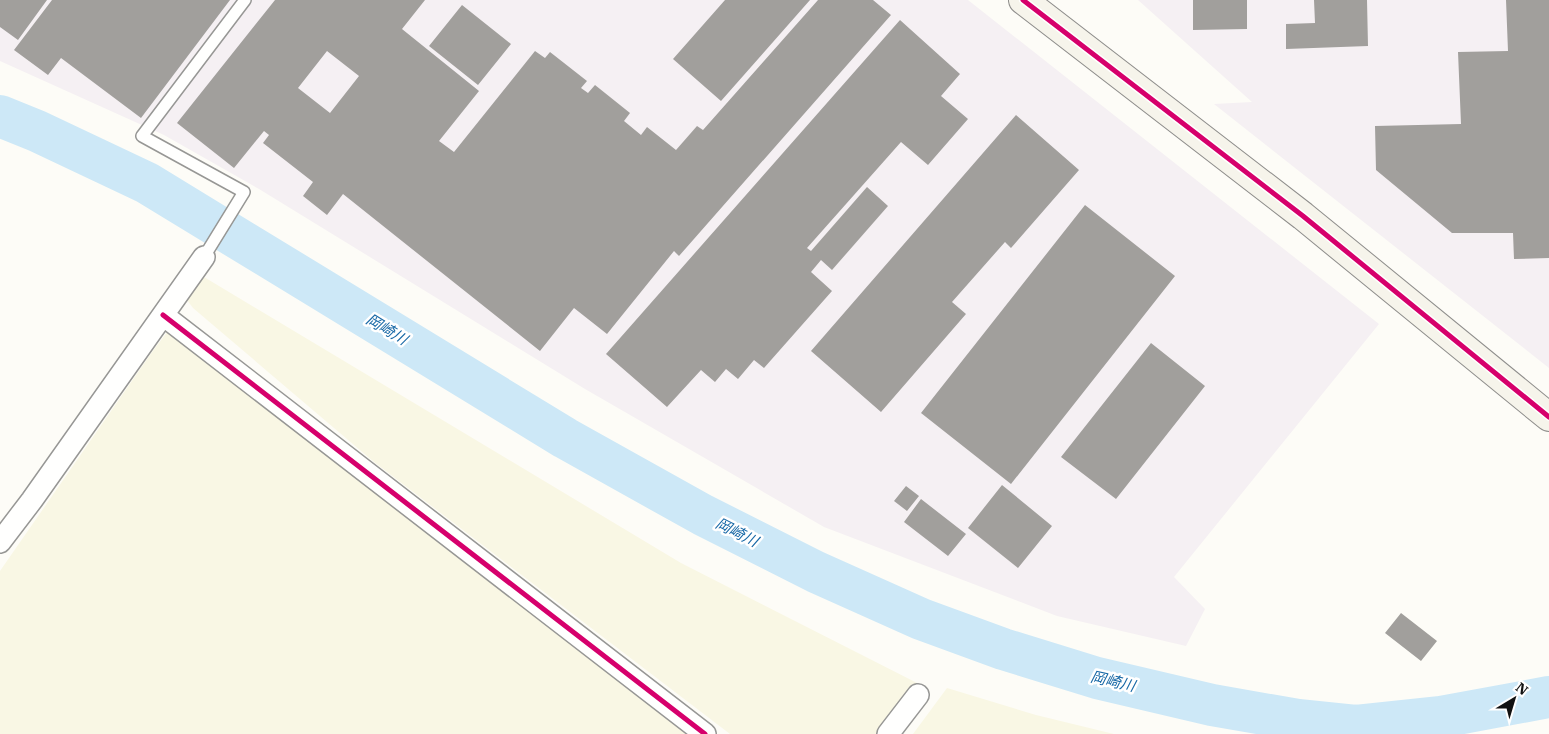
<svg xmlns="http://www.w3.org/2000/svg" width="1549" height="734" font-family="'IBM Plex Serif','Noto Sans JP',serif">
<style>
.industrial{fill:#f5f0f3}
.farmland{fill:#f9f7e4}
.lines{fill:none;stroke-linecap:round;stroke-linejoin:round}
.river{stroke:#cde8f7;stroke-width:42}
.building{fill:#a19f9c;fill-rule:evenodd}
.lane-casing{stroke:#979795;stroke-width:14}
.street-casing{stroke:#979795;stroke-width:24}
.secondary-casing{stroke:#8e8d8b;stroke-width:30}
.lane{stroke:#fffffe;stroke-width:11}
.street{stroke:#fffffe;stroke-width:21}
.secondary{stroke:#f6f4eb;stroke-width:28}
.cycleway-casing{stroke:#fff;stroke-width:8}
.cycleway{stroke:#d6006c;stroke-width:5}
.labels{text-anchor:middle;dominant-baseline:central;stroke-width:5;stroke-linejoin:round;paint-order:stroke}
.water-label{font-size:15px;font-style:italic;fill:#1768a6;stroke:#fff}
</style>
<rect width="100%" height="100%" fill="#fdfcf7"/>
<!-- industrial -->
<path class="industrial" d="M0,0h968l411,324 -205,253 31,32 -19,37 -129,-30 -233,-89 -239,-138 -326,-200 -95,-54 -164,-74z
M1138,0h411v368l-335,-264 38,-2z"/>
<!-- farmland -->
<path class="farmland" d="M204,277l477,286 242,123 -36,48h-157l-356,-272 -181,-154 -6,-8z
M168,331l530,403h-698v-163l152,-219z
M947,688l89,27 78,19h-201z"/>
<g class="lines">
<!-- river -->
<path class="river" d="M0,116l37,15 110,52 418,255 138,77 113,57 105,47 82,30 94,29 115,27 86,15 58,6 85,-9 108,-20"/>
</g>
<!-- building -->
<path class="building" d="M0,0h47l-29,40 -18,-13z
M52,0h178l-89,118 -80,-60 -13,17 -34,-25z
M275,0h150l-23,29 77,62 -40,50 15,11 81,-101 10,7 5,-6 37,29 -6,7 7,5 7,-8 35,28 -6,8 17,14 6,-8 29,23 21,-24 6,4 115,-130h55l18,15 -212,241 -5,-5 -67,83 -33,-26 -34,43 -197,-157 -16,21 -24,-19 10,-14 -50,-39 6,-8 -5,-4 -30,37 -57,-45zM327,51l32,25 -29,37 -32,-25z
M725,0h85l-89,101 -48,-42z
M1193,0h54v29l-54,1z
M1314,0h53l1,46 -82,3v-25l29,-1z
M1506,0h43v258l-35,1 -1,-26h-61l-76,-63 -1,-44 86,-2 -3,-72 50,-1z
M462,5l49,39 -33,41 -49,-39z
M900,20l60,54 -19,22 27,23 -40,46 -27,-23 -94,106 4,3 56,-64 21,19 -56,64 -11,-10 -10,12 21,19 -68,77 -10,-8 -16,19 -12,-10 -11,13 -14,-12 -34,37 -61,-53z
M1016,115l63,55 -68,78 -6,-6 -53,60 14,12 -85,98 -70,-61z
M1085,205l90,71 -164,208 -90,-71z
M1151,343l54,43 -89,113 -55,-42z
M1002,485l50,41 -34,42 -50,-40z
M906,486l13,10 -12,15 -13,-10z
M921,499l45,35 -18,22 -44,-34z
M1401,613l36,28 -16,20 -36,-28z"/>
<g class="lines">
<!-- lane casing -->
<g class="lane-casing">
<path id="lane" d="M204,257l40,-65 -102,-56 103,-136"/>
</g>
<!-- street casing -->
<g class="street-casing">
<path id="street" d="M163,315l542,419
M0,542l32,-42 172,-243
M888,734l30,-39"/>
</g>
<!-- secondary casing -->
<g class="secondary-casing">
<path id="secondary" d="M1023,0l280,216 246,201"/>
</g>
<!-- lane -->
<use href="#lane" class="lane"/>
<!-- street -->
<use href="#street" class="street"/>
<!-- secondary -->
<use href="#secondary" class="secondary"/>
<!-- cycleway casing -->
<g class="cycleway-casing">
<path id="cycleway" d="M1023,0l280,216 246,201
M163,315l542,419"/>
</g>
<!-- cycleway -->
<use href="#cycleway" class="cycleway"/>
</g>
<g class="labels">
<!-- water labels -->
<g class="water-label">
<text transform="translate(387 329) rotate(31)">岡崎川</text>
<text transform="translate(737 532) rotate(27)">岡崎川</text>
<text transform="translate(1113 681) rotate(13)">岡崎川</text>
</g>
</g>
<!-- north arrow -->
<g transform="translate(1514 699) rotate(38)" stroke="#ffffff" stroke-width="4" paint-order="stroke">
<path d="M0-4L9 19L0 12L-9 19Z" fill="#111111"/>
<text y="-8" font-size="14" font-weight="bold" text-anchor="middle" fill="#111111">N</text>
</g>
</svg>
